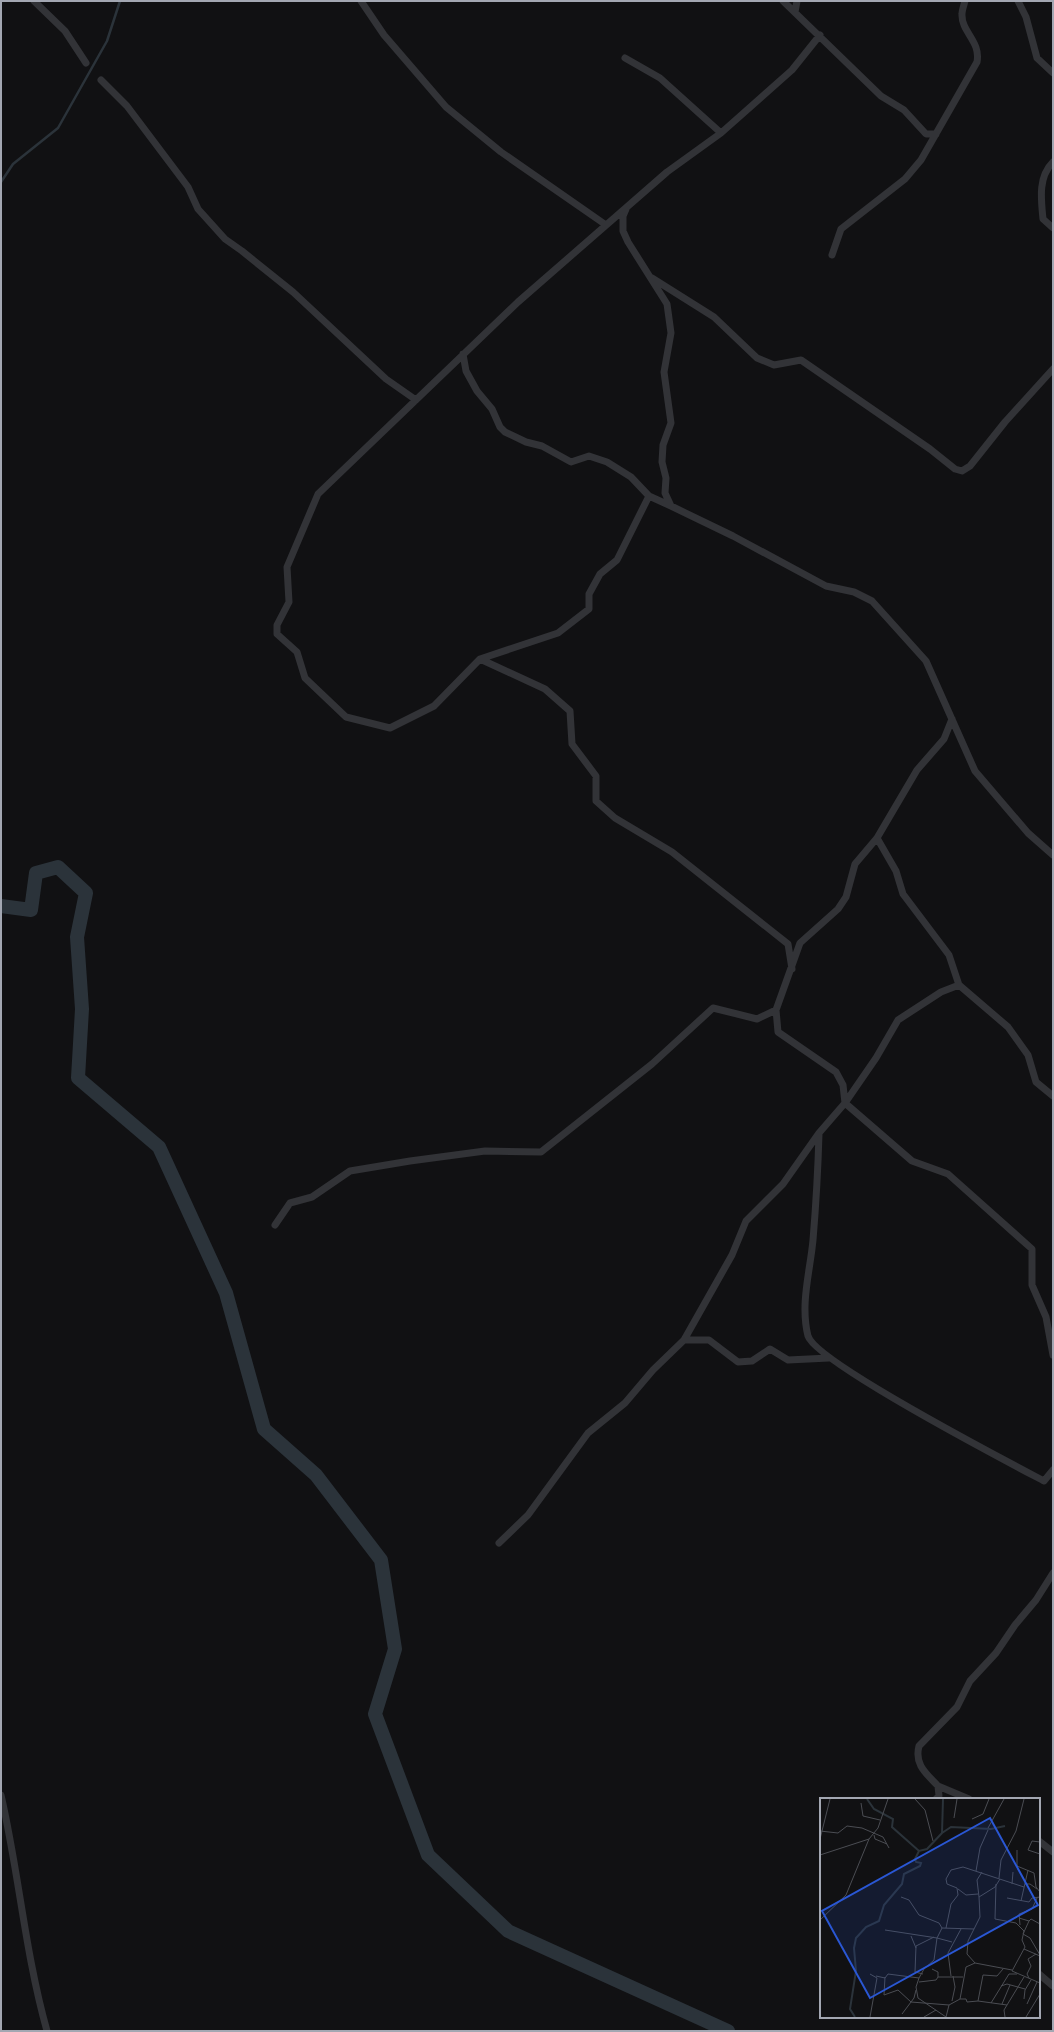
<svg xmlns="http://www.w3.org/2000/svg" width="1054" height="2032" font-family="Lato,sans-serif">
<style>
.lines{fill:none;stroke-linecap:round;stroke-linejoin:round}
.stream{stroke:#2b333a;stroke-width:2.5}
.river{stroke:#2b333a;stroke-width:14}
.street{stroke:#323337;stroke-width:7}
.inset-river{fill:none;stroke:#2b333a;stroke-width:2}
.inset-road{fill:none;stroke:#4b4d53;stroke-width:1}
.view{fill:#2a57d4;fill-opacity:0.15;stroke:#2a57d4;stroke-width:2}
.inset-edge{fill:none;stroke:#a3a7b2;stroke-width:2}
</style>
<rect width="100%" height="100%" fill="#111113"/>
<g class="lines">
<!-- stream -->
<path class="stream" d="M1,182l12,-18 45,-36 49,-87 13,-40"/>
<!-- river -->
<path class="river" d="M1,906l30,4 5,-37 22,-6 28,26 -9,44 5,72 -4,69 81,69 67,146 38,136 52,46 65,85 14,89 -20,65 53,141 80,76 220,100"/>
<!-- street -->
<path class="street" d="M34,1l31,30 21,32
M361,1l23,34 62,72 55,45 105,73
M783,1l98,95 23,14 22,24h10
M1018,1l8,16 11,41 16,15
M795,12l2,-11
M625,58l35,20 61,55
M101,80l26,26 61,81 10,22 27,30 17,12 51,41 93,87 30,21
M1053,162c-15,15 -12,37 -10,57l10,9
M626,209l-3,7v15l5,11 39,62 4,29 -7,39 7,51 -8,22 -1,17 4,16 -1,15 6,13 62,30 93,50 28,6 18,9 54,60 49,110 53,62 25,22
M832,255l9,-26 64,-50 16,-19 56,-98c4,-21 -16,-30 -15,-48 0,-4 2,-9 3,-13
M652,278l62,39 43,41 17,7 27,-5 129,89 25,20 7,2 8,-5 35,-44 48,-53
M463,354l3,17 11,20 15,18 8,18 5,5 21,10 16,4 29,16 18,-6 18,6 24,15 18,19 22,10
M480,659l78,-26 31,-24v-15l11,-20 17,-14 32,-64
M877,838l19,33 7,23 46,61 10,30 49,42 20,28 8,27 17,14
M792,969l-4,-25 -116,-92 -57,-34 -19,-17v-25l-24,-32 -2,-33 -25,-22 -65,-30 -46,47 -44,22 -44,-11 -41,-39 -8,-26 -20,-18v-9l12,-23 -2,-35 31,-73 200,-192 149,-130 54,-39 71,-63 28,-35
M959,985l-18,7 -43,28 -22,38 -31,45 67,58 36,13 84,75v36l14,32 7,38
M819,1134c-1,35 -3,70 -6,106 -3,32 -13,64 -5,96 8,26 202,127 236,145l9,-11
M275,1225l15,-22 22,-6 38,-26 60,-10 75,-10 56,1 111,-88 61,-56 44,11 19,-9
M684,1340h25l29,22 14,-1 18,-12 18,11 41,-2
M499,1543l29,-28 60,-82 37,-30 28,-33 31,-30 48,-85 14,-34 37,-37 36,-51 26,-30 -2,-18 -7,-13 -58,-40 -2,-22 24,-67 38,-34 8,-12 9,-33 22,-26 40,-68 27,-31 8,-20
M938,1786l31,13
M1,1795c18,78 24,158 46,236
M936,1799l3,-3 -1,-10c-11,-12 -24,-21 -19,-40l38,-39 13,-26 26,-28 19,-28 21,-25 17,-27
M1039,1841l14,11
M1039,1974l14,12"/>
</g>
<!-- overview -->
<g transform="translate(820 1798)">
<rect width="220" height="220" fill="#111113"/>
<path class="inset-river" d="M47,1l7,10 19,10 -1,8 27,24 8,-2 15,-16 1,-34M122,35l9,-6 40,2 14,-3M35,219l-5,-8 6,-38 -2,-23 2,-10 10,-11 13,-6 5,-16 18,-21 2,-10 16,-8 1,-3 -5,-1 -1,-3 4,-8"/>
<path class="inset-road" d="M95,1l10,11 8,31M41,5l2,13 17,4M134,20l3,-19M152,21l11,-5 6,-15M168,30l16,-29M0,33l18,2 9,-7 15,2 21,9 6,11M54,37l1,4 12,5M0,41l10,-40M220,44l-8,-1 -4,9 12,4M197,52v16l17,7 2,14 4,5M0,57l49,-16M156,73l4,-23 8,-18M179,80l2,-18 15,-29 8,-32M180,81l-5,8 -16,10 1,20 -12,24 -1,13 8,9 37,7M176,86l-1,35 21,4 8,8 -2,9 3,7 -13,24 28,12M192,86l1,-12M205,86h5l7,5M138,91l8,6 12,-1M81,99l8,3 10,15 20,8 3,5M159,99l-2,-17 5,-8M187,100l22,4 3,-4 8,-1M201,103l7,-31M199,120l10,3 2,-2 9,5M0,122l26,-25 23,-56 9,-11 10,-29M209,123l-6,13 7,4 10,17M200,127l-1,-11 13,-5 5,-11M126,130l5,-24 7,-9 -1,-7 -10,-4 -1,-5 5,-9 12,-3 61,20M65,132l52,8 5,-10 32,1M91,138l5,12M204,151l16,7M112,171l6,3v5h25M183,171l-6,7 -14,-1 -5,26 29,4M50,176l7,4 -7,39M103,176l-8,-2 1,-26 18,-9M56,178l9,2 3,-4 31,4 -3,9 2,11 28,19M131,178l-3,-23 13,-24M65,179l-1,18 14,-5 13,12 38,3M99,180l5,-9 10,-9 3,-22 15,4M209,180l-2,-4 4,-8 -3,-7 8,-5M99,184l17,-2 2,-3M181,188l6,-2 18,5M140,201h6l1,3 11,-1M204,201l1,-9 6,-10M132,203l3,-14 -2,-11M171,205l18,-29h8M182,206l8,-19M207,206l10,-22M82,216l12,-16 2,-8M104,219l12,-7M126,219l3,-12 11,-6 6,-32 9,-4M185,219l-1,-7 20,-33M206,219l14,-23"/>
<path class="view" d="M170,20l48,87 -168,93 -48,-87z"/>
<rect width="220" height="220" class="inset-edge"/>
</g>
<!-- border -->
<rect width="1054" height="2032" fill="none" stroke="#a3a7b2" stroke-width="4"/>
</svg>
